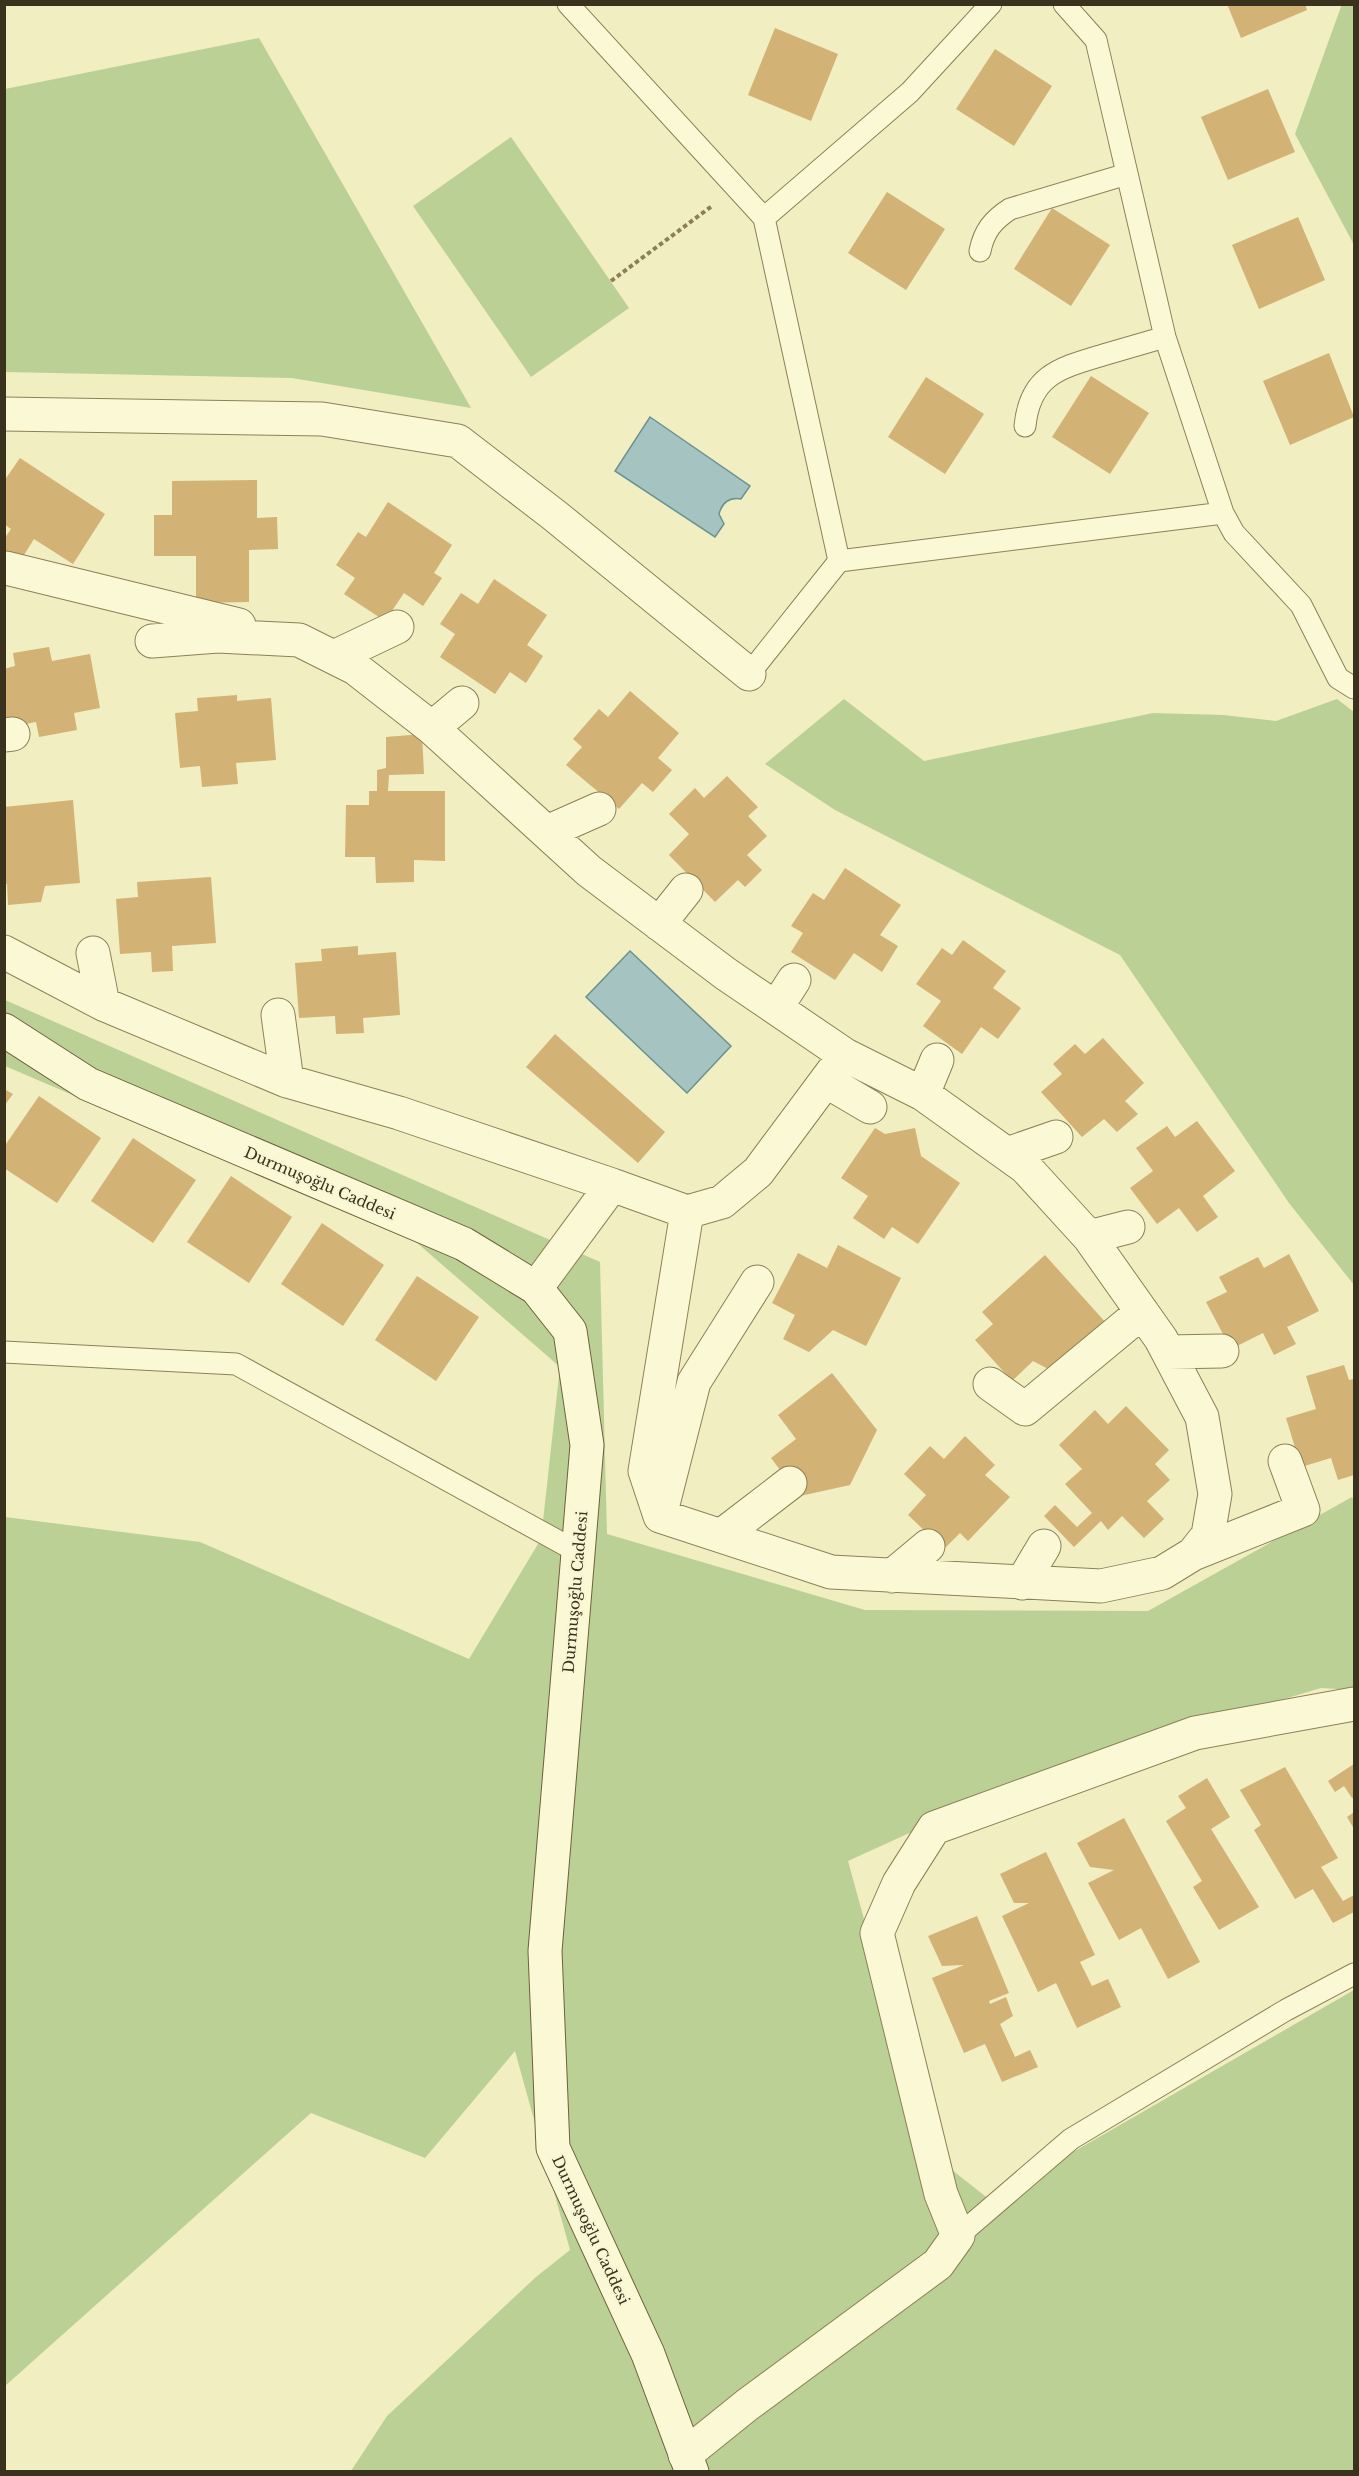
<svg xmlns="http://www.w3.org/2000/svg" width="1359" height="2476" font-family="'Libre Baskerville',serif">
<style>
.green{fill:#bad095}
.water{fill:#a4c3c1;stroke:#6a9292;stroke-width:1.5}
.building{fill:#d2b275}
.lines{fill:none;stroke-linecap:round;stroke-linejoin:round}
.lane-casing{stroke:#8c8057;stroke-width:23}
.street-casing{stroke:#8c8057;stroke-width:35}
.secondary-casing{stroke:#6e613b;stroke-width:35}
.path{stroke:#8c8057;stroke-width:4;stroke-dasharray:4.5 3;stroke-linecap:butt}
.lane{stroke:#fbf9d5;stroke-width:21}
.street{stroke:#fbf9d5;stroke-width:33}
.secondary{stroke:#fbf9d5;stroke-width:33}
.labels{text-anchor:middle;dominant-baseline:central;stroke-width:4.5;stroke-linejoin:round;paint-order:stroke}
.street-label{font-size:15px;fill:#3b321d;stroke:#f8f6d2}
</style>
<rect width="100%" height="100%" fill="#f1eec1"/>
<!-- green -->
<path class="green" d="M1342,4l12,1v240l-59,-111z
M259,38l212,370 -179,-30 -287,-6v-283z
M511,137l118,171 -98,69 -118,-171z
M844,699l80,62 229,-48 70,2 53,6 61,-22 17,13v573l-65,-82 -169,-248 -285,-145 -70,-46z
M5,1000l595,262 7,272 258,76 283,1 204,-114 2,4v189l-33,-2 -271,81 -202,92 80,290 62,49 364,-210v481h-1003l36,-55 149,-139 34,-27 -55,-199 -90,107 -114,-45 -306,273v-869l195,25 269,117 72,-120 19,-172 -144,-125 -411,-176z"/>
<!-- water -->
<path class="water" d="M650,417l100,69 -9,13c-12,-2 -19,4 -22,15l5,10 -9,13 -100,-66z
M630,951l101,95 -44,47 -101,-96z"/>
<!-- building -->
<path class="building" d="M1227,4h78l2,6 -66,28z
M775,28l63,26 -27,67 -63,-26z
M995,49l57,37 -38,60 -58,-37z
M1268,89l27,63 -67,28 -27,-63z
M887,192l58,37 -39,61 -58,-37z
M1052,208l58,37 -39,61 -57,-37z
M1298,217l27,63 -66,29 -27,-64z
M1329,353l25,64 -64,28 -27,-64z
M1091,376l58,37 -39,61 -58,-37z
M926,377l58,37 -39,60 -57,-37z
M20,458l85,56 -32,50 -39,-25 -15,24 -15,-10v-14l7,-10 -7,-5v-43z
M257,480v38l20,-1 1,32 -29,1v52l-53,1v-47h-42v-41h18v-34z
M388,502l64,43 -18,28 8,5 -19,28 -19,-13 -19,28 -41,-27 11,-16 -19,-13 22,-33 8,5z
M494,579l53,36 -20,30 16,11 -17,27 -16,-11 -15,22 -55,-37 15,-23 -15,-10 21,-31 17,11z
M49,647l3,14 38,-7 10,54 -26,5 3,17 -38,7 -3,-15 -32,6v-59l11,-3 -2,-13z
M630,691l49,42 -21,25 14,12 -19,22 -11,-9 -23,26 -53,-44 16,-18 -9,-8 26,-30 9,8z
M237,695v6l34,-3 5,62 -40,3 2,21 -36,3 -2,-21 -20,2 -5,-55 23,-2 -1,-13z
M422,734l2,40 -35,1 -1,16h57v70l-31,-1v22l-38,1 -1,-26h-30l1,-52h23v-14h8v-21l9,-2v-31z
M727,776l31,31 -10,9 19,20 -20,19 15,15 -17,17 -7,-7 -23,22 -46,-47 20,-21 -20,-20 26,-26 9,10z
M73,800l7,83 -35,3 -4,16 -33,3 -1,-21h-3v-77z
M845,868l56,37 -21,30 18,11 -16,26 -28,-19 -19,27 -44,-28 12,-19 -12,-7 22,-33 11,7z
M211,877l5,66 -44,3 1,25 -21,1 -1,-20 -31,2 -4,-55 22,-2 -1,-15z
M963,940l43,31 -13,17 28,20 -23,31 -17,-12 -19,27 -39,-28 18,-25 -25,-17 26,-36 10,7z
M358,946v9l38,-3 4,63 -37,3 1,15 -28,1 -1,-18 -36,2 -4,-55 27,-2 -1,-12z
M555,1034l110,98 -27,31 -112,-96z
M1103,1038l41,45 -19,18 13,13 -21,18 -13,-13 -22,18 -41,-45 21,-18 -9,-10 22,-20 10,10z
M4,1089l9,5 -9,12z
M39,1096l62,42 -44,65 -53,-35v-21z
M1197,1121l38,50 -32,25 15,21 -21,15 -18,-24 -22,16 -27,-36 23,-17 -17,-23 31,-22 8,11z
M875,1128l10,6 30,-6 6,28 39,27 -42,61 -26,-17 -8,12 -31,-21 15,-22 -27,-18z
M133,1138l63,42 -43,63 -62,-42z
M231,1176l61,41 -43,66 -62,-41z
M322,1223l62,42 -41,61 -62,-42z
M838,1245l63,33 -35,68 -33,-16 -24,22 -26,-13 12,-24 -23,-12 26,-50 29,15z
M1289,1254l30,57 -32,16 9,17 -22,11 -11,-22 -32,16 -25,-47 21,-10 -8,-15 39,-20 6,11z
M1045,1255l62,69 -53,48 -21,-11 -21,20 -37,-41 18,-16 -11,-12z
M417,1276l62,41 -43,64 -61,-41z
M1344,1365l5,15 5,-1v96l-16,5 -7,-22 -30,9 -15,-49 30,-9 -10,-33z
M832,1373l45,57 -27,55 -50,11 -29,-38 25,-19 -18,-24z
M1126,1406l43,44 -14,14 15,16 -23,21 17,18 -20,19 -22,-22 -14,14 -7,-9 -27,26 -30,-31 11,-11 22,22 15,-14 -27,-29 17,-15 -23,-24 36,-35 13,14z
M965,1436l30,29 -10,10 25,22 -42,44 -8,-8 -16,16 -36,-34 18,-20 -22,-21 26,-28 14,13z
M1354,1764v34h-2l-8,-12 -9,6 -7,-11z
M1285,1767l53,91 -17,9 22,34 11,-6v17l-21,11 -20,-34 -18,10 -41,-69 7,-5 -21,-35z
M1207,1778l23,39 -19,12 48,78 -40,23 -26,-43 9,-6 -36,-60 20,-13 -8,-12z
M1354,1812v17l-7,-12z
M1124,1818l76,144 -32,17 -27,-51 -22,12 -31,-57 26,-13 -24,-3 -13,-24z
M1046,1852l49,103 -15,7 12,24 16,-7 13,28 -44,21 -21,-45 -18,9 -36,-76 27,-13h-15l-14,-29z
M977,1916l32,77 -20,8 1,3 16,-7 7,19 -13,8 15,33 15,-7 8,17 -36,15 -17,-38 -21,9 -32,-75 32,-13 -22,1 -14,-30z"/>
<g class="lines">
<!-- lane casing -->
<g class="lane-casing">
<path id="lane" d="M568,4l196,214 75,343 -90,113
M1064,4l32,36 69,297 58,176 11,20 67,72 37,73 16,10
M764,218l146,-126 81,-88
M980,251c4,-20 13,-31 30,-42l117,-35
M1025,426c5,-51 35,-58 78,-71 21,-6 41,-12 62,-18
M839,561l384,-48
M4,1352l232,12 342,188
M958,2236l113,-97 215,-129 68,-36"/>
</g>
<!-- street casing -->
<g class="street-casing">
<path id="street" d="M4,414l318,5 136,22 96,74 195,159
M6,568l233,57
M152,641l66,-5 81,4 56,28 77,60 157,143 137,103 119,81 -87,117 -36,30 -35,10 -75,-27
M334,657l63,-30
M432,728l30,-25
M4,735l9,-1
M547,832l52,-23
M659,924l27,-34
M4,952l99,52 184,77 112,32 213,72 -76,103
M93,953l10,51
M776,1008l18,-28
M278,1015l9,66
M826,1081l44,26
M923,1094l14,-34
M1007,1154l49,-17
M687,1212l-42,259 15,45 171,56 270,14 61,-13 31,-19 15,-19 7,-41 -13,-77 -41,-78 -72,-102 -64,-70 -102,-73 -78,-39
M1089,1237l39,-10
M1168,1352l54,-1
M990,1384l35,25 117,-97
M660,1516l34,-134 63,-100
M721,1536l69,-53
M1193,1554l110,-44 -18,-49
M892,1576l36,-30
M1022,1583l22,-37
M685,2455l62,-50 191,-141 20,-28 -17,-42 -64,-261 22,-50 35,-55 261,-95 159,-29"/>
</g>
<!-- secondary casing -->
<g class="secondary-casing">
<path id="secondary" d="M4,1030l84,54 376,160 72,44 34,43 17,114 -42,506 8,197 95,206 44,118"/>
</g>
<!-- path -->
<path class="path" d="M611,281l101,-75"/>
<!-- lane -->
<use href="#lane" class="lane"/>
<!-- street -->
<use href="#street" class="street"/>
<!-- secondary -->
<use href="#secondary" class="secondary"/>
</g>
<g class="labels">
<!-- street labels -->
<g class="street-label">
<text transform="translate(320 1183) rotate(23)">Durmuşoğlu Caddesi</text>
<text transform="translate(575 1592) rotate(-85)">Durmuşoğlu Caddesi</text>
<text transform="translate(591 2230) rotate(65)">Durmuşoğlu Caddesi</text>
</g>
</g>
<!-- border -->
<rect width="1359" height="2476" fill="none" stroke="#3b321d" stroke-width="12"/>
</svg>
